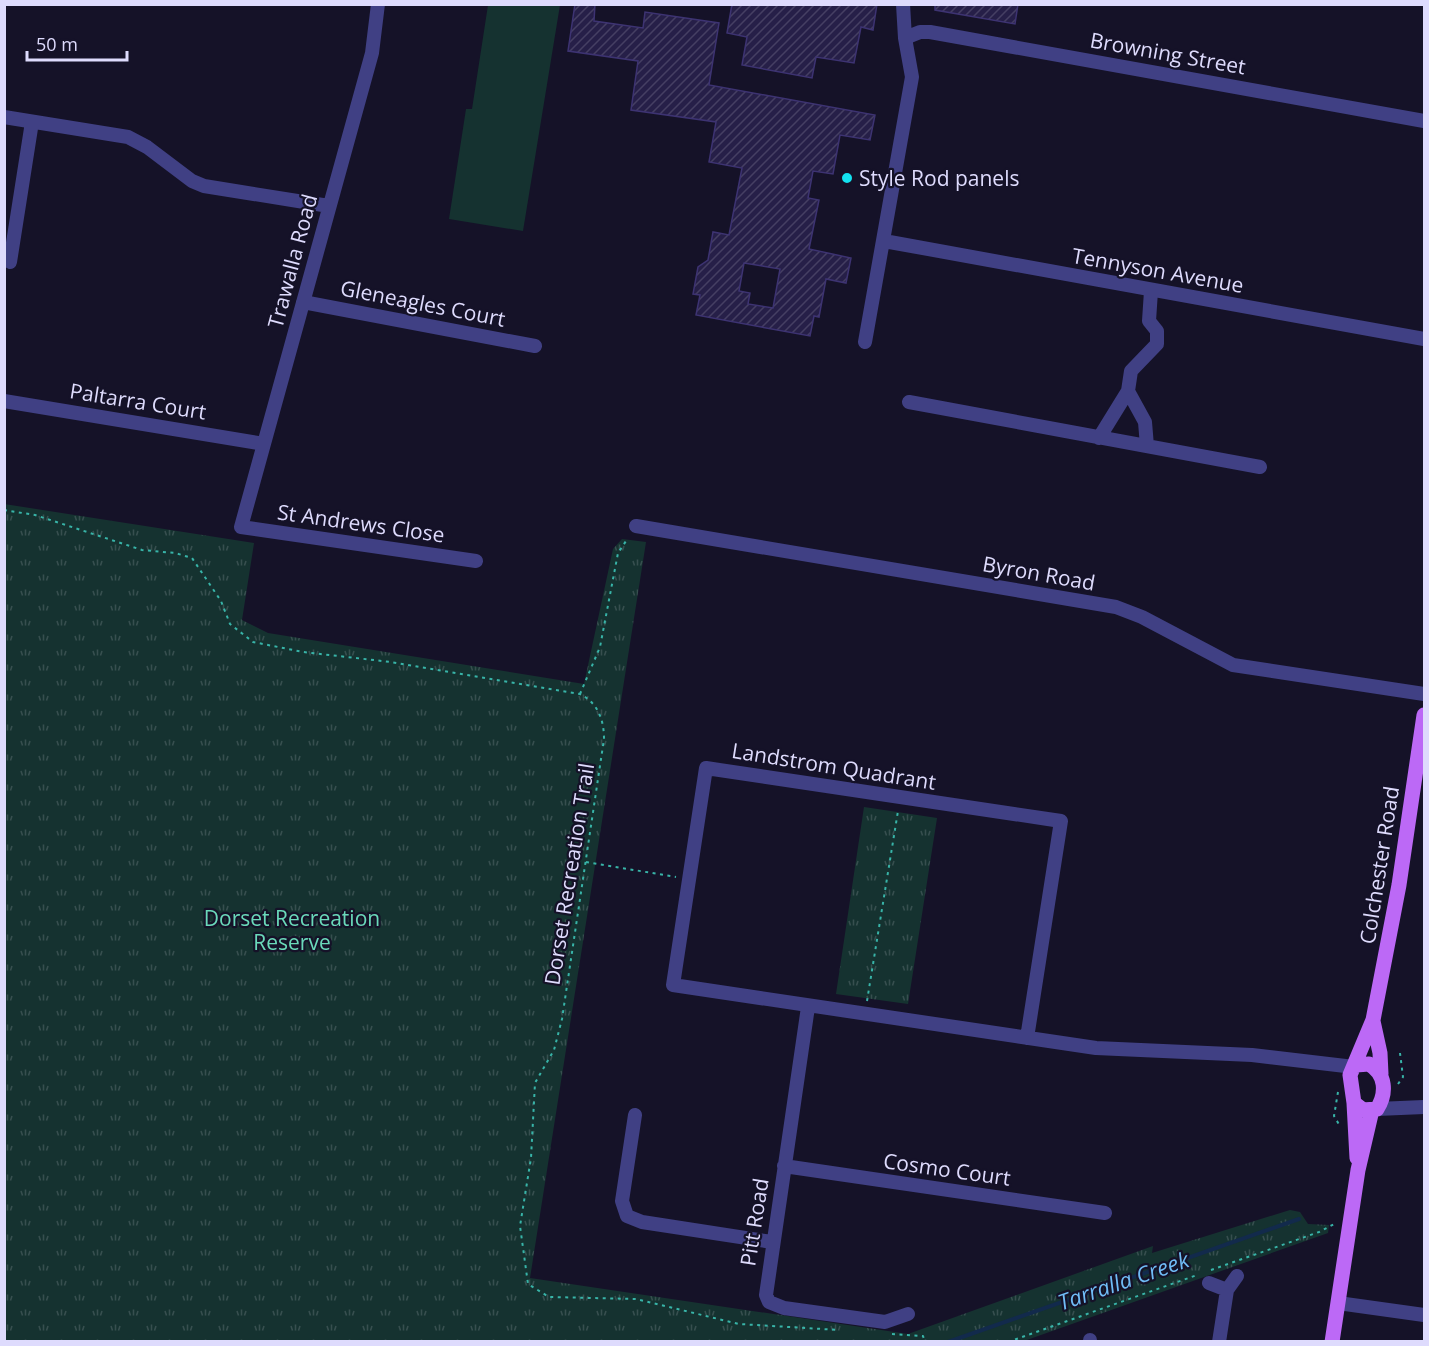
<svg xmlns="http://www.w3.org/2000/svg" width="1429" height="1346" font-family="'Open Sans',sans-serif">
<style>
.green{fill:#153230}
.park{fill:url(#park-tufts)}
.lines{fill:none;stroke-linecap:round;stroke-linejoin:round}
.stream{stroke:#122a4c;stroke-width:4}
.building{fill:url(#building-hatch);stroke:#3d3372;stroke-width:1.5;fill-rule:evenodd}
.path{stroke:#38b4a8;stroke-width:2;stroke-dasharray:3 4.5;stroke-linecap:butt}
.minor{stroke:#404084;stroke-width:14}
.major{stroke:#bc69f6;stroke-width:15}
.poi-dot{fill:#13e2f0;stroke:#151228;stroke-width:2}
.labels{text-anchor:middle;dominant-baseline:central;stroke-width:4.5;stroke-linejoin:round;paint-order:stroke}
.street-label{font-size:21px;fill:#dedbfd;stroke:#151228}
.poi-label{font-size:21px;fill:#dedbfd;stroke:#151228;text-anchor:start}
.park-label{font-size:21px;fill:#6ad9ba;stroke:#151228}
.water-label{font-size:22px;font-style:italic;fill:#70bcf6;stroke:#151228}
</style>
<defs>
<pattern id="park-tufts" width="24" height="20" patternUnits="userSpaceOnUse" patternTransform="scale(1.5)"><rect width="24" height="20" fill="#153230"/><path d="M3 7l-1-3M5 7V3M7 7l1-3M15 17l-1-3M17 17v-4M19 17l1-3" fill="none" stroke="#374f4f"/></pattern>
<pattern id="building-hatch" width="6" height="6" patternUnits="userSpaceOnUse" patternTransform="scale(1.5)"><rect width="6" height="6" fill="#261f48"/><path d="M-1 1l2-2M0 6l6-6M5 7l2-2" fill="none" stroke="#453f63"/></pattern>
</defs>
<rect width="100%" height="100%" fill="#151228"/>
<!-- green -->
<path class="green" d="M488,5h72l-37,226 -74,-12 17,-110h6z"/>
<!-- park -->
<path class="park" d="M4,504l250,39 -12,77 26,13 316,51 29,-135 9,-10 24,3 -116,736 378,56 245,-88 -1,7 138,-43 10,2 8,12 21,1 -1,8 -304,108h-1019z
M864,807l73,11 -29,186 -72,-10z"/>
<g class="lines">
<!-- stream -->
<path class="stream" d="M948,1342l351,-123"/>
</g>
<!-- building -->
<path class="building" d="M575,4h20l-1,17 49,7 2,-16 74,11 -10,62 166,30 -5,25 -30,-5 -7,39 -20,-3 -5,27 11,2 -10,49 42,9 -5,25 -20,-4 -7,38 -5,-1 -4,20 -114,-21 4,-20 -7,-1 5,-27 10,-7 5,-28 16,3 13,-67 -33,-6 7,-40 -85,-12 7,-49 -70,-10zM744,263l36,6 -7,39 -25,-4 2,-11 -11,-2z
M732,4h145l-4,26 -12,-3 -7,36 -38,-6 -4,21 -70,-13 5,-28 -20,-4z
M935,4h83l-3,20 -80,-14z"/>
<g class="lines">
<!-- path -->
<path class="path" d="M4,510l31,5 107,35 33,3 17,5 29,43 9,23 23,18 50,10 88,10 189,32c18,9 24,26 24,45l-42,280 -8,31 -19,33 -4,75 -11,68 8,58 21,13 87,2 103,25 100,6
M580,694l20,-47 18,-94 10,-15
M586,862l90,15
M867,1001l31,-190
M1398,1084l5,-7 -3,-24
M1338,1092l-4,24 6,10
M1211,1270l108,-38 17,-9
M892,1334l31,2 2,6
M1008,1342l189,-67"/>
<!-- minor -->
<path class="minor" d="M378,4l-6,49 -131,474 235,34
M905,38l15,-6h10l494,89
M4,117l124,20 19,10 45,34 12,5 125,20
M884,241l540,98
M10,262l22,-140
M303,302l232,44
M865,342l47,-265 -7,-39 -2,-34
M1128,391l17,31 2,24
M4,401l260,43
M909,402l351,65
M1099,438l29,-47 3,-20 26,-27v-13l-8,-10 2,-30
M636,526l480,81 26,10 91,48 191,29
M808,1007l-42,288 3,7 15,6 101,14 23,-8
M1027,1038l34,-217 -355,-53 -33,217 423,63 156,7 102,12
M1377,1109l47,-2
M635,1115l-13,86 5,15 15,6 130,20
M784,1166l321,47
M1209,1283l18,7 10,-14
M1338,1303l86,12
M1090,1342v-2
M1219,1342l8,-52"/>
<!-- major -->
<path class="major" d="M1373,1021l7,32 1,21
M1356,1065l13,-1c17,10 18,29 8,45l-14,1 -9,-7 -4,-28 23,-55 26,-135 25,-170
M1354,1103l3,55
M1332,1342l26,-172 14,-60"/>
</g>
<!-- markers -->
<circle class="poi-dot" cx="847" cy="178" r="6"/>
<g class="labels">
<!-- street labels -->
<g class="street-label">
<text transform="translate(1168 53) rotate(10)">Browning Street</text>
<text transform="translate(292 261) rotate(-75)">Trawalla Road</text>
<text transform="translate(1158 270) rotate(10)">Tennyson Avenue</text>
<text transform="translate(423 303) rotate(11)">Gleneagles Court</text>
<text transform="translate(138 401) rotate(9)">Paltarra Court</text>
<text transform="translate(361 523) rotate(8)">St Andrews Close</text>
<text transform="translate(1039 573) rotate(10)">Byron Road</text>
<text transform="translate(834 766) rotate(9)">Landstrom Quadrant</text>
<text transform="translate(1379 865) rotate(-81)">Colchester Road</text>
<text transform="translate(569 874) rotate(-81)">Dorset Recreation Trail</text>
<text transform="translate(947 1169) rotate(8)">Cosmo Court</text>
<text transform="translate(754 1222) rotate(-81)">Pitt Road</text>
</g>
<!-- poi labels -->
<g class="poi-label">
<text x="859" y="178">Style Rod panels</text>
</g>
<!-- park labels -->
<g class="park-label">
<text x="292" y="918">Dorset Recreation<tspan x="292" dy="24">Reserve</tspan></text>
</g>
<!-- water labels -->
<g class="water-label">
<text transform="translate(1123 1280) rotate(-19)">Tarralla Creek</text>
</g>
</g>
<!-- border -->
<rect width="1429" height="1346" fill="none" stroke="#dedbfd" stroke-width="12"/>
<!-- scale -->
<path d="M27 51v9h100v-9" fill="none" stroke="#dedbfd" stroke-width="3"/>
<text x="36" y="51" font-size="18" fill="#dedbfd" stroke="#151228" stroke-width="4.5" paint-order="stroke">50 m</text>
</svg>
